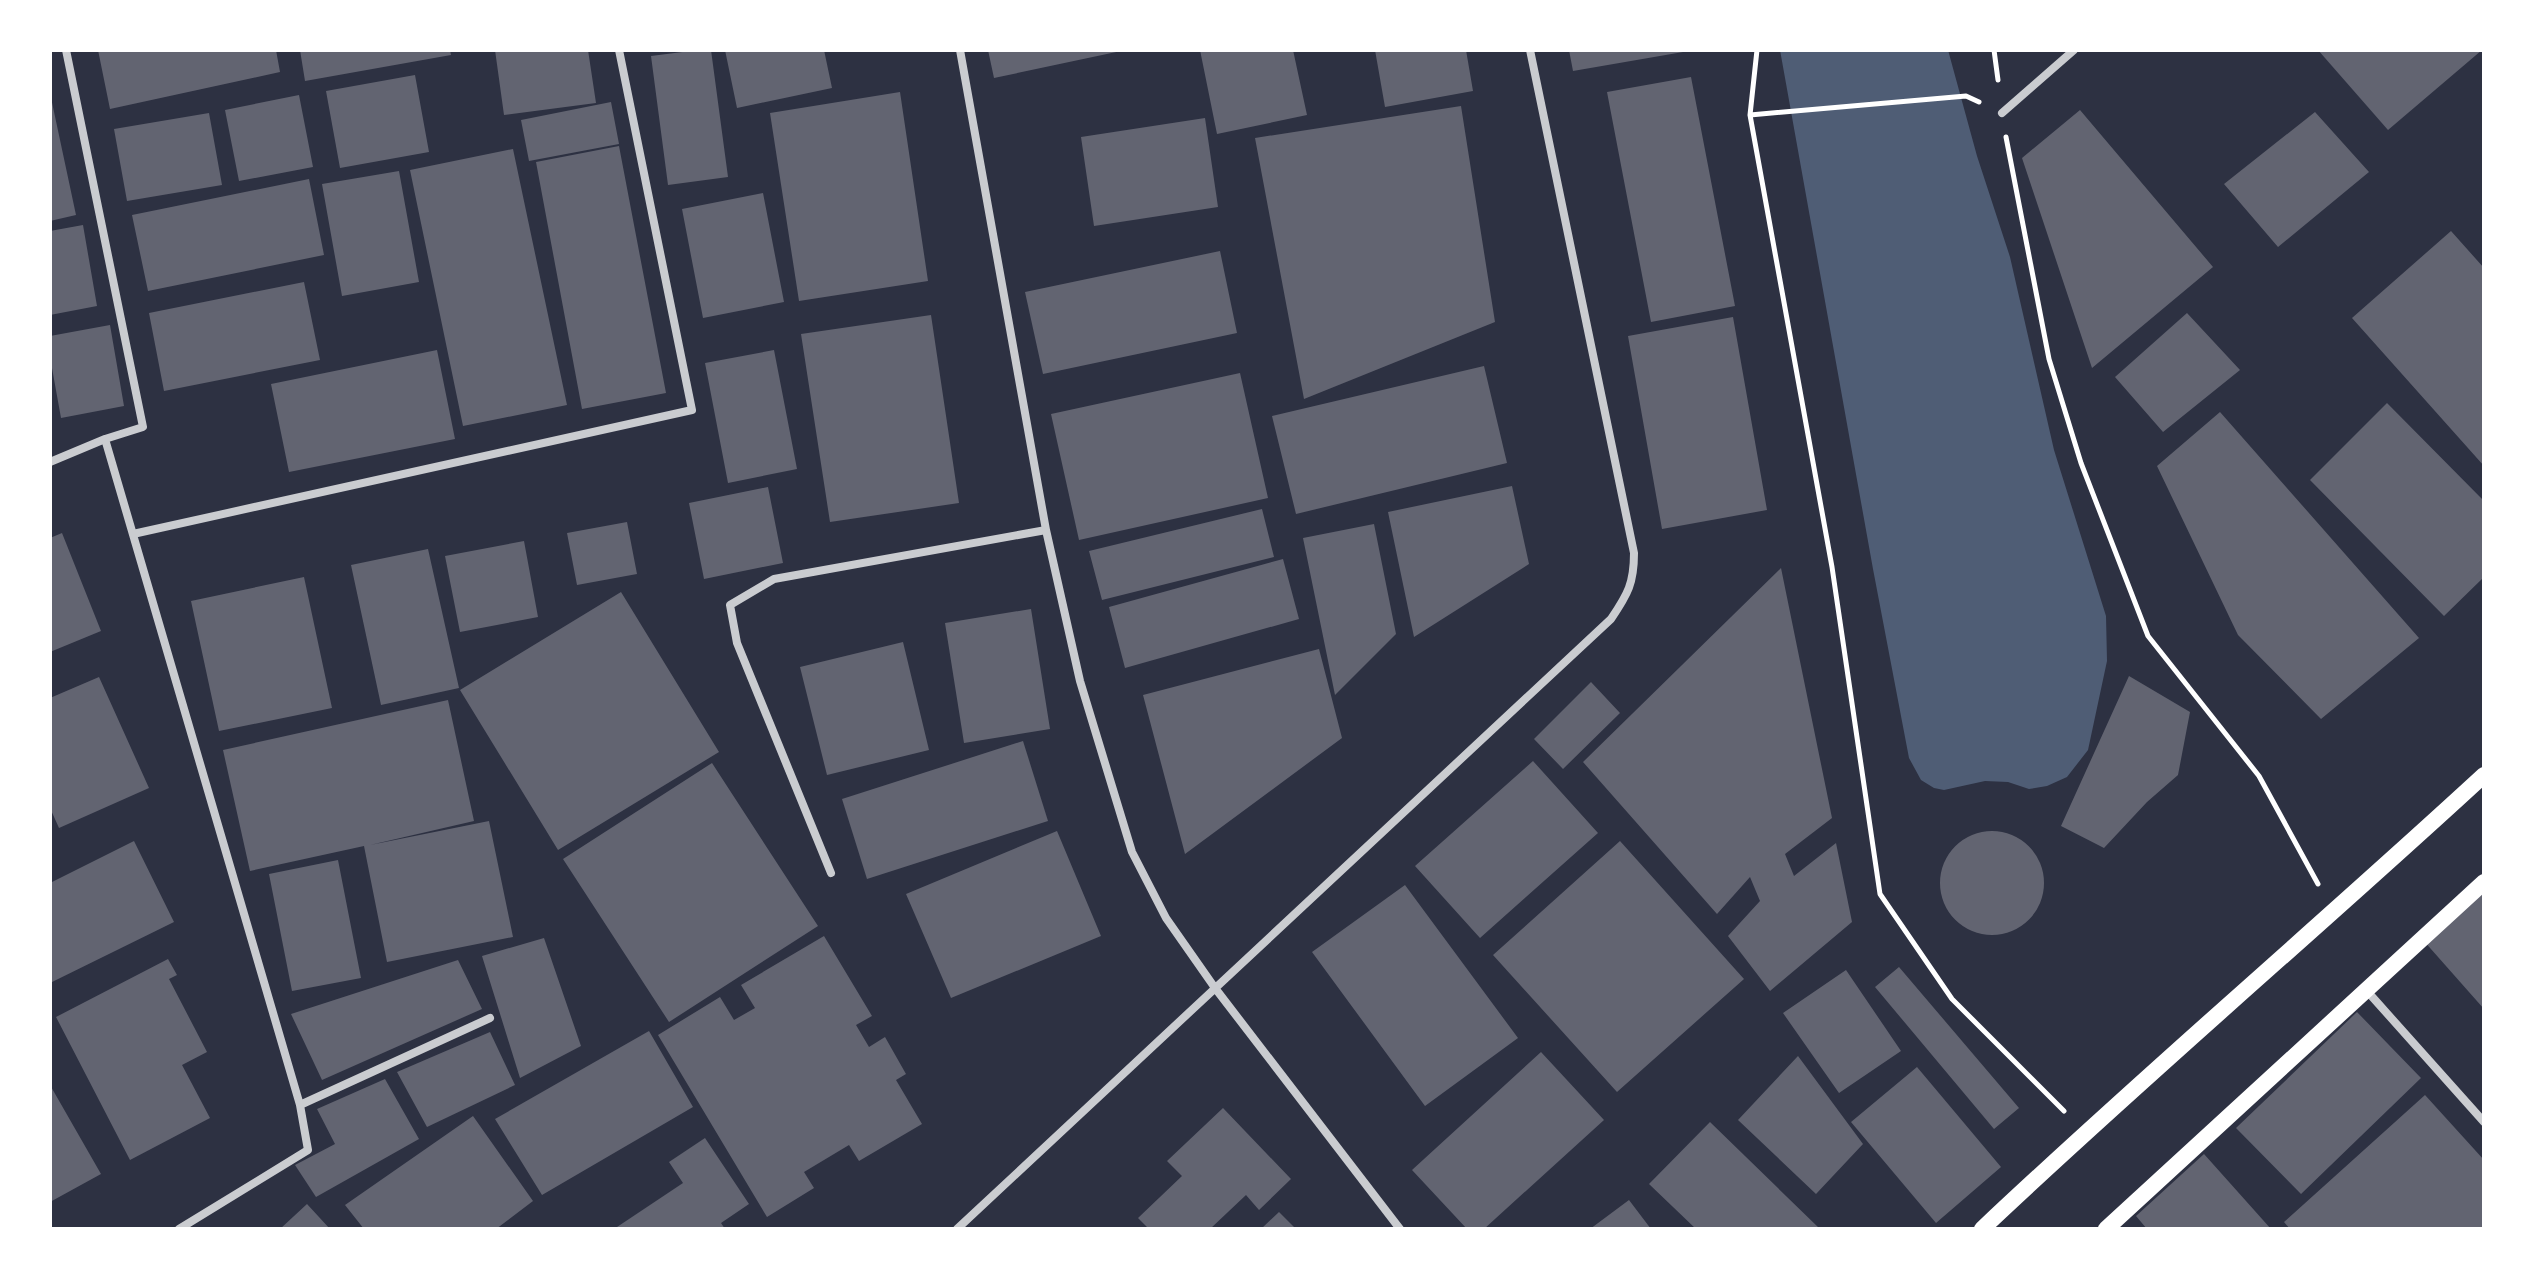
<svg xmlns="http://www.w3.org/2000/svg" width="2534" height="1279" font-family="'Roboto Condensed',sans-serif">
<style>
.water{fill:#4f5d75}
.building{fill:#626471}
.lines{fill:none;stroke-linecap:round;stroke-linejoin:round}
.path{stroke:#fff;stroke-width:5}
.minor{stroke:#caccd0;stroke-width:8}
.secondary{stroke:#fff;stroke-width:16}
</style>
<rect width="100%" height="100%" fill="#2d3142"/>
<!-- water -->
<path class="water" d="M1780,50h168l29,106 33,101 44,193 52,166 1,45 -19,89 -21,27 -20,9 -18,3 -21,-7 -23,-1 -41,9 -10,-2 -13,-8 -12,-22 -36,-189z"/>
<!-- building -->
<path class="building" d="M98,50h178l4,22 -170,37z
M300,50h150l1,5 -146,26z
M495,50h93l8,53 -92,12z
M698,50h13l17,127 -60,8 -17,-129z
M725,50h99l8,38 -95,20z
M988,50h133v1l-127,27z
M1200,50h93l14,65 -90,19z
M1375,50h91l7,41 -88,16z
M1569,50h114v2l-110,19z
M2318,50h164l-94,80z
M415,75l14,77 -89,16 -14,-77z
M1691,77l44,229 -84,16 -44,-230z
M900,92l28,189 -129,20 -29,-188z
M50,93l26,122 -26,6z
M299,95l14,72 -74,14 -14,-71z
M611,102l8,42 -90,17 -8,-41z
M1461,106l34,216 -191,77 -49,-261z
M2080,110l133,157 -121,101 -70,-210z
M2315,112l54,60 -91,75 -54,-63z
M209,113l13,72 -95,16 -13,-72z
M1205,118l13,89 -124,19 -13,-89z
M619,146l47,247 -84,16 -46,-247z
M513,149l54,256 -104,21 -53,-256z
M399,171l20,111 -77,14 -20,-112z
M309,179l15,76 -176,36 -16,-76z
M763,193l21,109 -81,16 -21,-109z
M83,225l14,81 -47,9v-84z
M2451,231l33,37v198l-132,-148z
M1220,251l17,82 -194,41 -18,-82z
M304,282l16,78 -156,31 -15,-78z
M2187,313l53,57 -77,62 -48,-55z
M931,315l28,188 -129,19 -29,-188z
M1733,317l34,193 -105,19 -34,-193z
M110,325l14,81 -63,12 -11,-61v-21z
M437,350l18,89 -166,33 -18,-88z
M774,350l23,119 -69,14 -23,-120z
M1484,366l23,97 -211,51 -24,-98z
M1240,373l28,125 -189,42 -28,-126z
M2387,403l97,98v76l-40,39 -134,-136z
M2220,412l199,226 -98,81 -83,-84 -81,-169z
M1512,486l17,78 -115,73 -26,-125z
M768,487l15,76 -79,16 -15,-76z
M1262,509l12,48 -172,43 -13,-49z
M627,522l10,52 -60,11 -10,-52z
M1374,524l22,110 -61,61 -32,-157z
M62,533l39,98 -51,21v-114z
M524,541l14,76 -78,15 -15,-76z
M428,549l31,139 -78,17 -30,-140z
M1283,559l16,60 -174,49 -16,-61z
M1781,568l51,250 -47,36 9,22 42,-33 16,79 -82,69 -42,-55 32,-35 -10,-24 -33,37 -134,-152z
M304,577l28,131 -113,23 -28,-130z
M621,592l98,160 -161,98 -98,-160z
M1031,609l19,120 -86,14 -19,-120z
M903,642l26,108 -102,25 -27,-108z
M1319,649l23,89 -157,116 -42,-159z
M2129,676l61,36 -12,63 -31,27 -43,46 -43,-22z
M99,677l50,111 -90,40 -9,-20v-110z
M1591,682l29,31 -57,56 -29,-30z
M448,700l26,121 -104,24 119,-24 24,116 -126,25 -23,-116 -114,25 -27,-121z
M1023,741l25,80 -181,58 -25,-80z
M1533,761l65,72 -118,105 -65,-72z
M712,763l106,163 -149,96 -106,-163z
M1057,831l44,105 -150,62 -45,-104z
M1940 883a52 52 0 1 1 104 0a52 52 0 1 1-104 0Z
M134,841l40,81 -124,61v-100z
M1620,841l124,138 -127,113 -124,-137z
M338,860l23,118 -69,13 -23,-117z
M1405,885l113,153 -93,68 -113,-154z
M2484,888v121l-61,-69z
M824,936l48,80 -16,9 13,22 16,-10 21,37 -10,6 26,44 -63,37 -10,-16 -45,27 10,16 -47,29 -109,-182 62,-38 14,23 21,-12 -14,-23z
M544,938l37,108 -61,32 -38,-122z
M168,959l9,16 -8,4 38,73 -25,13 28,53 -80,42 -74,-143z
M458,960l24,49 -160,71 -31,-66z
M1899,967l120,141 -25,21 -119,-142z
M1846,970l55,81 -62,42 -56,-80z
M2357,1012l64,66 -120,116 -65,-66z
M649,1031l44,76 -151,88 -47,-76z
M490,1032l25,53 -88,42 -30,-55z
M1541,1052l63,68 -120,109h-17l-55,-59z
M1798,1056l65,88 -47,50 -78,-74z
M1917,1067l84,100 -65,56 -85,-101z
M385,1079l34,60 -103,58 -21,-32 40,-21 -18,-35z
M50,1085l51,89 -51,28z
M2425,1095l59,65v69h-194l-6,-7z
M1223,1108l68,71 -32,31 -13,-15 -36,34h-61l-11,-11 44,-42 -15,-15z
M473,1116l60,85 -37,28h-132l-19,-24z
M1710,1122l110,107h-124l-47,-45z
M705,1138l44,66 -28,19 4,6h-111l69,-46 -14,-21z
M2204,1154l67,75h-124l-11,-13z
M1629,1200l22,29h-61z
M307,1204l23,25h-50z
M1279,1212l17,17h-35z"/>
<g class="lines">
<!-- path -->
<path class="path" d="M1757,50l-7,65 82,452 48,327 72,105 112,112
M1994,50l4,30
M1750,115l216,-19 13,6
M2006,137l43,222 32,104 67,173 111,140 59,108"/>
<!-- minor -->
<path class="minor" d="M66,50l77,377 -38,12 195,666 8,45 -129,79
M960,50l86,480 34,151 52,171 34,66 49,70 185,241
M2002,113l72,-63
M50,462l55,-23
M133,534l559,-124 -73,-360
M831,873l-94,-230 -7,-38 44,-26 272,-49
M2367,991l117,131
M300,1105l190,-87
M957,1229l654,-610c17,-25 23,-36 23,-66l-104,-503"/>
<!-- secondary -->
<path class="secondary" d="M1982,1229c164,-155 336,-301 502,-454
M2106,1229l378,-347"/>
</g>
<!-- border -->
<rect width="2534" height="1279" fill="none" stroke="#ffffff" stroke-width="104"/>
</svg>
